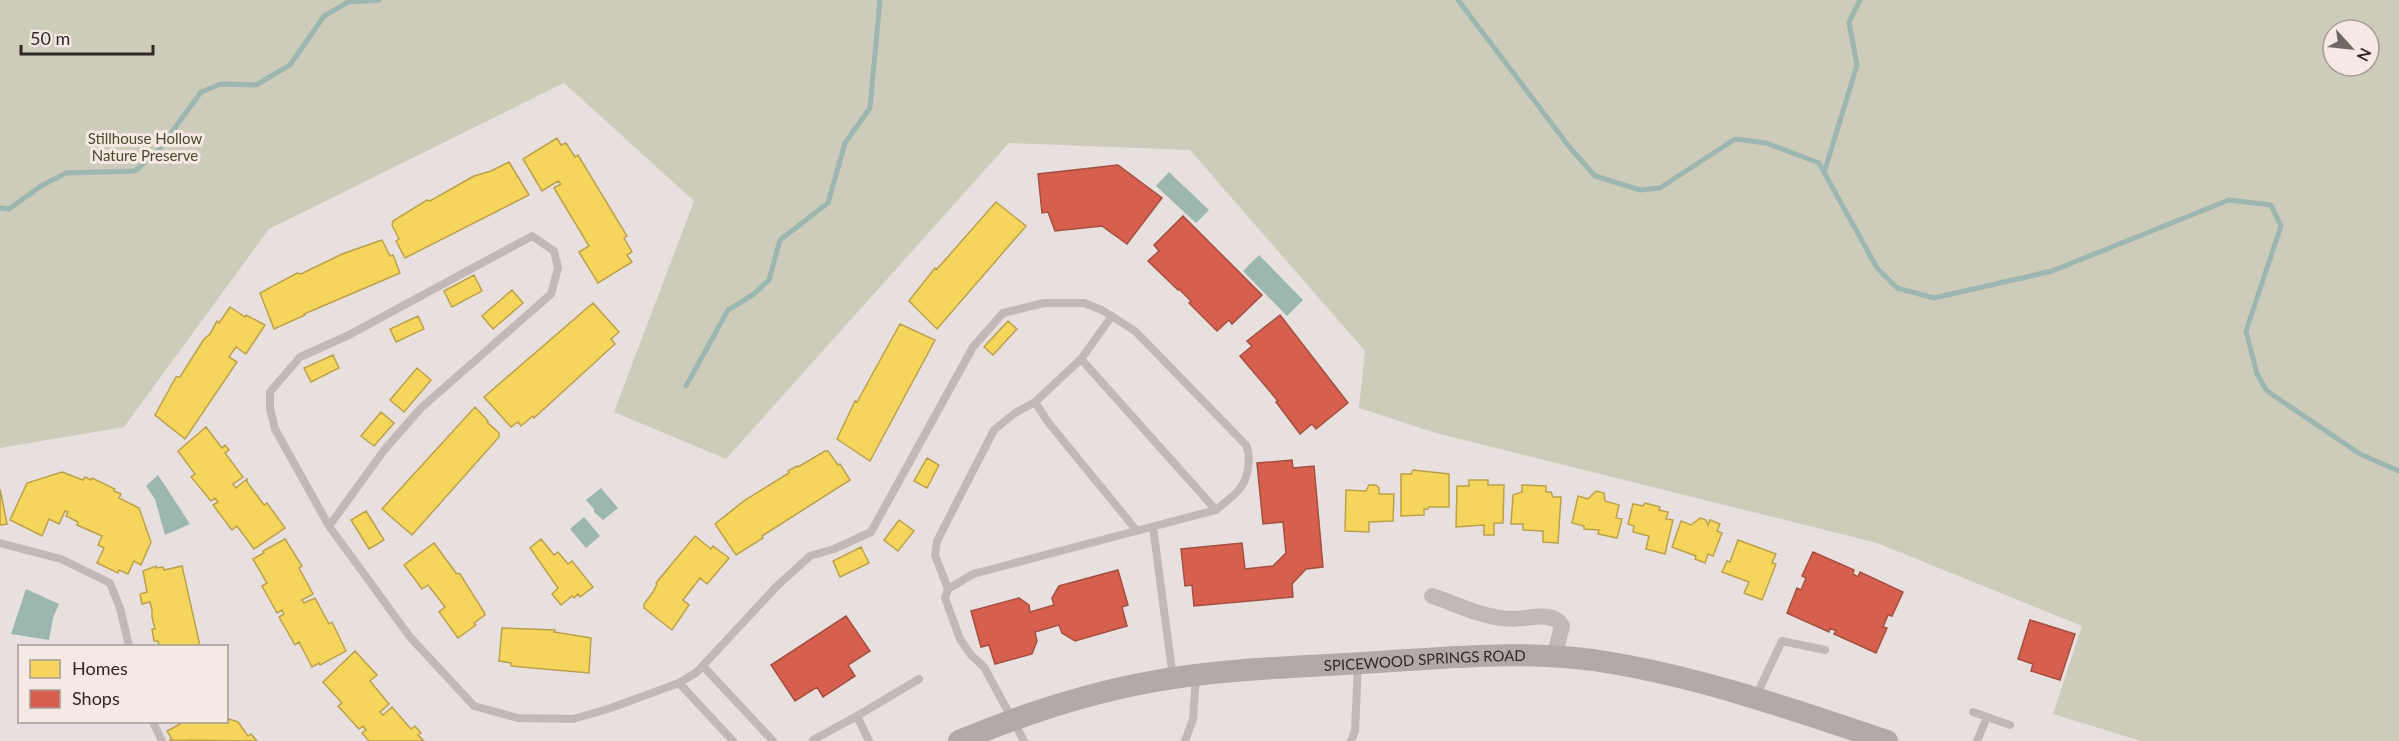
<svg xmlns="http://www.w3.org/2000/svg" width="2399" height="741" font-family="Lato,sans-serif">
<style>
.green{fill:#cdcbb9;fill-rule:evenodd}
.water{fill:#9cb7b0}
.homes{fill:#f6d55c;stroke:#bba14c;stroke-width:1.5}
.shops{fill:#d6604d;stroke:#a44f41;stroke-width:1.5}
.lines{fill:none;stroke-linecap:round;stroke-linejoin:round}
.stream{stroke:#9cb7b0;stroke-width:5}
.service{stroke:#c1b9b7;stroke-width:8}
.minor{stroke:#c1b9b7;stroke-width:16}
.secondary{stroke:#b2aaa8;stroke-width:22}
.labels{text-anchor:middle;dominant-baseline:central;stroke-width:6;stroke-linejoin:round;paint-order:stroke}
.park-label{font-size:15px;fill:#484b2e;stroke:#f5e9e4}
.street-label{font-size:15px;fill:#312726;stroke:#f5e9e4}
</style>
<rect width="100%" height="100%" fill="#e8e0de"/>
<!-- green -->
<path class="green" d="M0,0h2399v741h-258l-88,-27 29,-88 -205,-83 -441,-110 -77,-25 6,-57 -175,-201 -181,-7 -283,316 -112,-47 80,-211 -130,-118 -295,146 -145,198 -124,21zM2333,30h36v36h-36z"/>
<!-- water -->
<path class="water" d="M1169,172l40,38 -13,13 -40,-37z
M1259,255l44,45 -16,16 -44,-45z
M158,475l32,49 -25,11 -10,-36 -9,-13z
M601,488l17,20 -15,12 -9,-8v-3l-8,-9z
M584,517l16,19 -14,12 -16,-19z
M26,589l33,15 -6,14 -4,22 -38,-6z"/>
<!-- homes -->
<path class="homes" d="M557,138l4,7 5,-2 9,14 3,-2 49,81 -3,2 8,14 -5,3 5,7 -34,21 -19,-31 10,-6 -35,-58 7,-4 -3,-3 -16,10 -19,-32z
M509,162l20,33 -124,63 -9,-17 3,-2 -7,-14 1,-4 34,-21 3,1 44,-25 17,-5z
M996,202l30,24 -89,103 -28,-28 26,-33 2,1z
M382,240l8,16 3,-1 7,18 -96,41 1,1 -31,14 -14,-36 37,-20 4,1 41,-20z
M474,275l8,16 -30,16 -8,-16z
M512,290l11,13 -30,26 -11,-13z
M593,303l26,29 -8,7 4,5 -81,74 -1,-2 -12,10 -3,-4 -7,5 -27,-30z
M230,307l15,10 1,-2 19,10 -19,29 -10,-7 -7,10 8,5 -52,77 -30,-24 21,-38h4l24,-38 6,-5 7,-13 2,2z
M418,316l6,13 -28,13 -6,-13z
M1008,321l9,8 -24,26 -9,-8z
M900,324l35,16 -65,121 -33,-22 18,-38 2,1z
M333,355l6,13 -28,14 -7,-14z
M417,368l14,12 -27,32 -14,-12z
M475,407l13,14 -1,1 12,11v4l-87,98 -30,-26z
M381,412l13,11 -20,23 -13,-10z
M206,427l16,21 3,-3 4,5 -4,3 18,24 -10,7 3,4 11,-9v3l17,23 3,-2 18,25 -31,21 -17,-23 -5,4 -19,-25 5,-3 -3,-4 -4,3 -20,-24 4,-3 -17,-23z
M825,451h3l10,14 2,-1 10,16 -88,56 1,2 -27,17 -21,-31 30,-24 44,-27 -1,-2 9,-5 1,1z
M927,458l12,7 -12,23 -13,-7z
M1413,470l36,4v33h-20l-1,2h-4v6l-23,1v-42h10z
M62,472l21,8 2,-3 6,3 1,-2 23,11 -1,2 7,3 -2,4 20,10 12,34 -10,23 -7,-4 -6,13 -9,-4 -1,3 -21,-10 7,-15 -6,-3 4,-9 -25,-11 1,-3 -12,-6 2,-4 -3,-1 -6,13 -10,-5 -7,17 -32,-16 17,-37z
M1469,480h19v5h16l-1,38h-9v12h-10v-10l-28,2 1,-41h12z
M1369,485h7l3,3v6h15l-1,27 -24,1v10l-24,-1 1,-41 20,1z
M1522,485l24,1v6h5l2,5h8l-3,46 -15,-1v-11l-20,-1v-6h-12l2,-29 9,-3z
M0,489l7,35 -7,1z
M1596,491l8,2 1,8 14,4 -3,13 6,1 -5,19 -19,-4 1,-4 -15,-1v-3l-12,-3 6,-27 10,3z
M1645,503l15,4 -1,3 9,2 -2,7 7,1 -8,34 -19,-5 3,-13 -16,-4 1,-6 -6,-2 5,-20 10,2z
M366,511l18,29 -15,9 -18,-29z
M1700,518l6,2 2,5 2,-5 10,4 -3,7 5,2 -9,23 -5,-2 -3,9 -10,-4 1,-3 -24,-9 9,-26 10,4z
M899,520l15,11 -16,20 -14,-11z
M695,536l16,13 2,-3 16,12 -22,26 -7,-6 -17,22 6,5 -17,25 -28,-22v-4l9,-12 4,-8 -1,-1z
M285,539l17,27 -3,2 14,26 -11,6 2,3 11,-5 14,26 3,-2 14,29 -26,14 -1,-2 -7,4 -13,-25 -4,3 -16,-28 5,-3 -2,-4 -5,3 -15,-27 5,-3 -14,-24 11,-6 -1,-2z
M541,539l13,16 4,-3 10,12 4,-3 21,26 -13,10 -2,-3 -4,4 -2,-2 -11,9 -9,-11 6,-6 -28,-40z
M1738,540l38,14 -4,9 4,1 -14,36 -18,-7 5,-11 -27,-10 5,-11 3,1z
M434,543l22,30 4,1 24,38 1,3 -11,8 2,2 -18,13 -19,-26 6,-5 -17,-22 -6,4 -18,-24z
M861,547l8,16 -29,14 -7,-16z
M156,566v2l7,-1 1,3 18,-4 18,80h-41l-1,-5h-4l-2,-12h3l-3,-12v-7l-2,-8 -8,2 -2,-10 7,-2 -4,-21z
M502,628l53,2 -1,2 37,6 -2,35 -78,-7v-3l-12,-2z
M355,651l22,24 -7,6 19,23 -9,8 3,3 9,-8 19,22 4,-3 6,7 -3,2 6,6h-55l-7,-8 4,-3 -3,-4 -4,3 -21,-23 4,-3 -19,-21z
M226,718l12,4 10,14 3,-2 6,7 -88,-1 3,-1 -5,-8 13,-7 -2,-2h48z"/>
<!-- shops -->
<path class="shops" d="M1118,165l44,33 -35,46 -25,-18 -47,5 -7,-19 -6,1 -4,-39z
M1183,216l79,79 -30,29 -3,-4 -12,11 -28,-28 2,-2 -12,-12 -1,1 -30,-29 11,-10 -5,-6z
M1280,315l68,88 -32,26 -4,-5 -12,10 -24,-32 2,-1 -38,-45 12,-10 -5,-5z
M1292,460l1,8 21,-2 9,101 -17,2 -14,15 1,13 -99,9 -2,-21 -7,1 -4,-37 61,-6 3,26 28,-3 13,-13 -3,-31 -20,2 -6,-61z
M1813,552l41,18 -1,4 5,3 2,-5 43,20 -11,24 -4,-1 -5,12 4,1 -11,25 -42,-19 2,-3 -6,-3 -1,4 -42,-19 10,-25 4,2 5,-12 -4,-2z
M1118,570l10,35 -6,2 5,19 -52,15 -13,-8 -3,-8 -24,7 2,9 -5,13 -37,10 -6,-19 -8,2 -10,-36 48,-13 10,7 1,7 24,-7 -2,-7 7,-12z
M846,616l24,35 -22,14 7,11 -32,21 -6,-10 -22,14 -24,-36z
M2030,620l45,14 -15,46 -29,-9 2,-7 -15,-5z"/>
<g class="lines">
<!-- stream -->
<path class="stream" d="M1458,0l113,149 24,27 45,14 20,-2 75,-49 31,4 53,20 58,105 20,20 37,10 118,-27 177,-71 42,5 10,21 -35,105 11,43 10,17 93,63 39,17
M1824,173l33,-108 -8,-43 11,-22
M0,208l9,1 32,-23 25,-13 69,-2 23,-20 43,-59 20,-8 35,1 34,-20 34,-49 24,-14 31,-2
M686,386l42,-76 26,-16 15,-14 11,-40 48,-37 17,-60 25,-35 10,-108"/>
<!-- service -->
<path class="service" d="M1112,316l-31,43 -46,43 13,20 89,109
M1081,359l135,151
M329,526l56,-77 36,-41 130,-114 7,-26 -4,-17 -22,-15 -185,100 -47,21 -30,35v16l5,21 54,97 81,111 64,69 44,12 55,1 35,-10 71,-26 18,-11 80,-86 33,-30 24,-7 37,-17 102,-185 30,-34 41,-10h40l18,7 33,21 111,114c5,11 3,31 -5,42 -5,8 -17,16 -25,23l-243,64 -25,15 -3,9 15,41 11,16 13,12 40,74
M1153,527l20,151
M0,543l61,16 49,24 10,25 9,38
M948,589l-13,-34 2,-14 57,-111 21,-17 20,-11
M703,666l70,75
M679,683l54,58
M1756,696l26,-55 43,9
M1973,712l37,13
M857,716l62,-37
M153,722l9,19
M813,740l44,-24 12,25
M1185,741l8,-22 3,-42
M1351,741l4,-10 3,-67
M1977,741l10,-24"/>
<!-- minor -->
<path class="minor" d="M1432,596c28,9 50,22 81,23 15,0 40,-9 49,7l-8,32"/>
<!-- secondary -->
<path class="secondary" id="s1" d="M959,741c62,-26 125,-47 191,-59 75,-14 153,-15 228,-20 77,-5 157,-13 234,1 94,16 185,48 275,78"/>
</g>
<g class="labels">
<!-- park labels -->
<g class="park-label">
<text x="145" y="138">Stillhouse Hollow<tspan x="145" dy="17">Nature Preserve</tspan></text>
</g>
<!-- street labels -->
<g class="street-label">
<text stroke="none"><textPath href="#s1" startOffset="476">SPICEWOOD SPRINGS ROAD</textPath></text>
</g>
</g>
<!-- legend -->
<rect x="18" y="645" width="210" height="78" fill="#f5e9e4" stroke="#a79b98" stroke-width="1.5"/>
<rect x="30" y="660" width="30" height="18" fill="#f6d55c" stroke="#a79b98" stroke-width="1.5"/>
<text x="72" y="675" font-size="18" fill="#312726">Homes</text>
<rect x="30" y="690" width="30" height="18" fill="#d6604d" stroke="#a79b98" stroke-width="1.5"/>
<text x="72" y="705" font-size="18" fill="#312726">Shops</text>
<!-- north arrow -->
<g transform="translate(2351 48) rotate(117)"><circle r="28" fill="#f5e9e4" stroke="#a79b98" stroke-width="1.5"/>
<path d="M0-4.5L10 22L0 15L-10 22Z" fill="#716866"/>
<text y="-9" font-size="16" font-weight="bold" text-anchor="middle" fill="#312726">N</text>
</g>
<!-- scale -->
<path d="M21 45v9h132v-9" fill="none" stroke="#312726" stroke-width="3"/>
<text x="30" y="45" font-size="18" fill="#312726" stroke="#f5e9e4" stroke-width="4.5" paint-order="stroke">50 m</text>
</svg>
